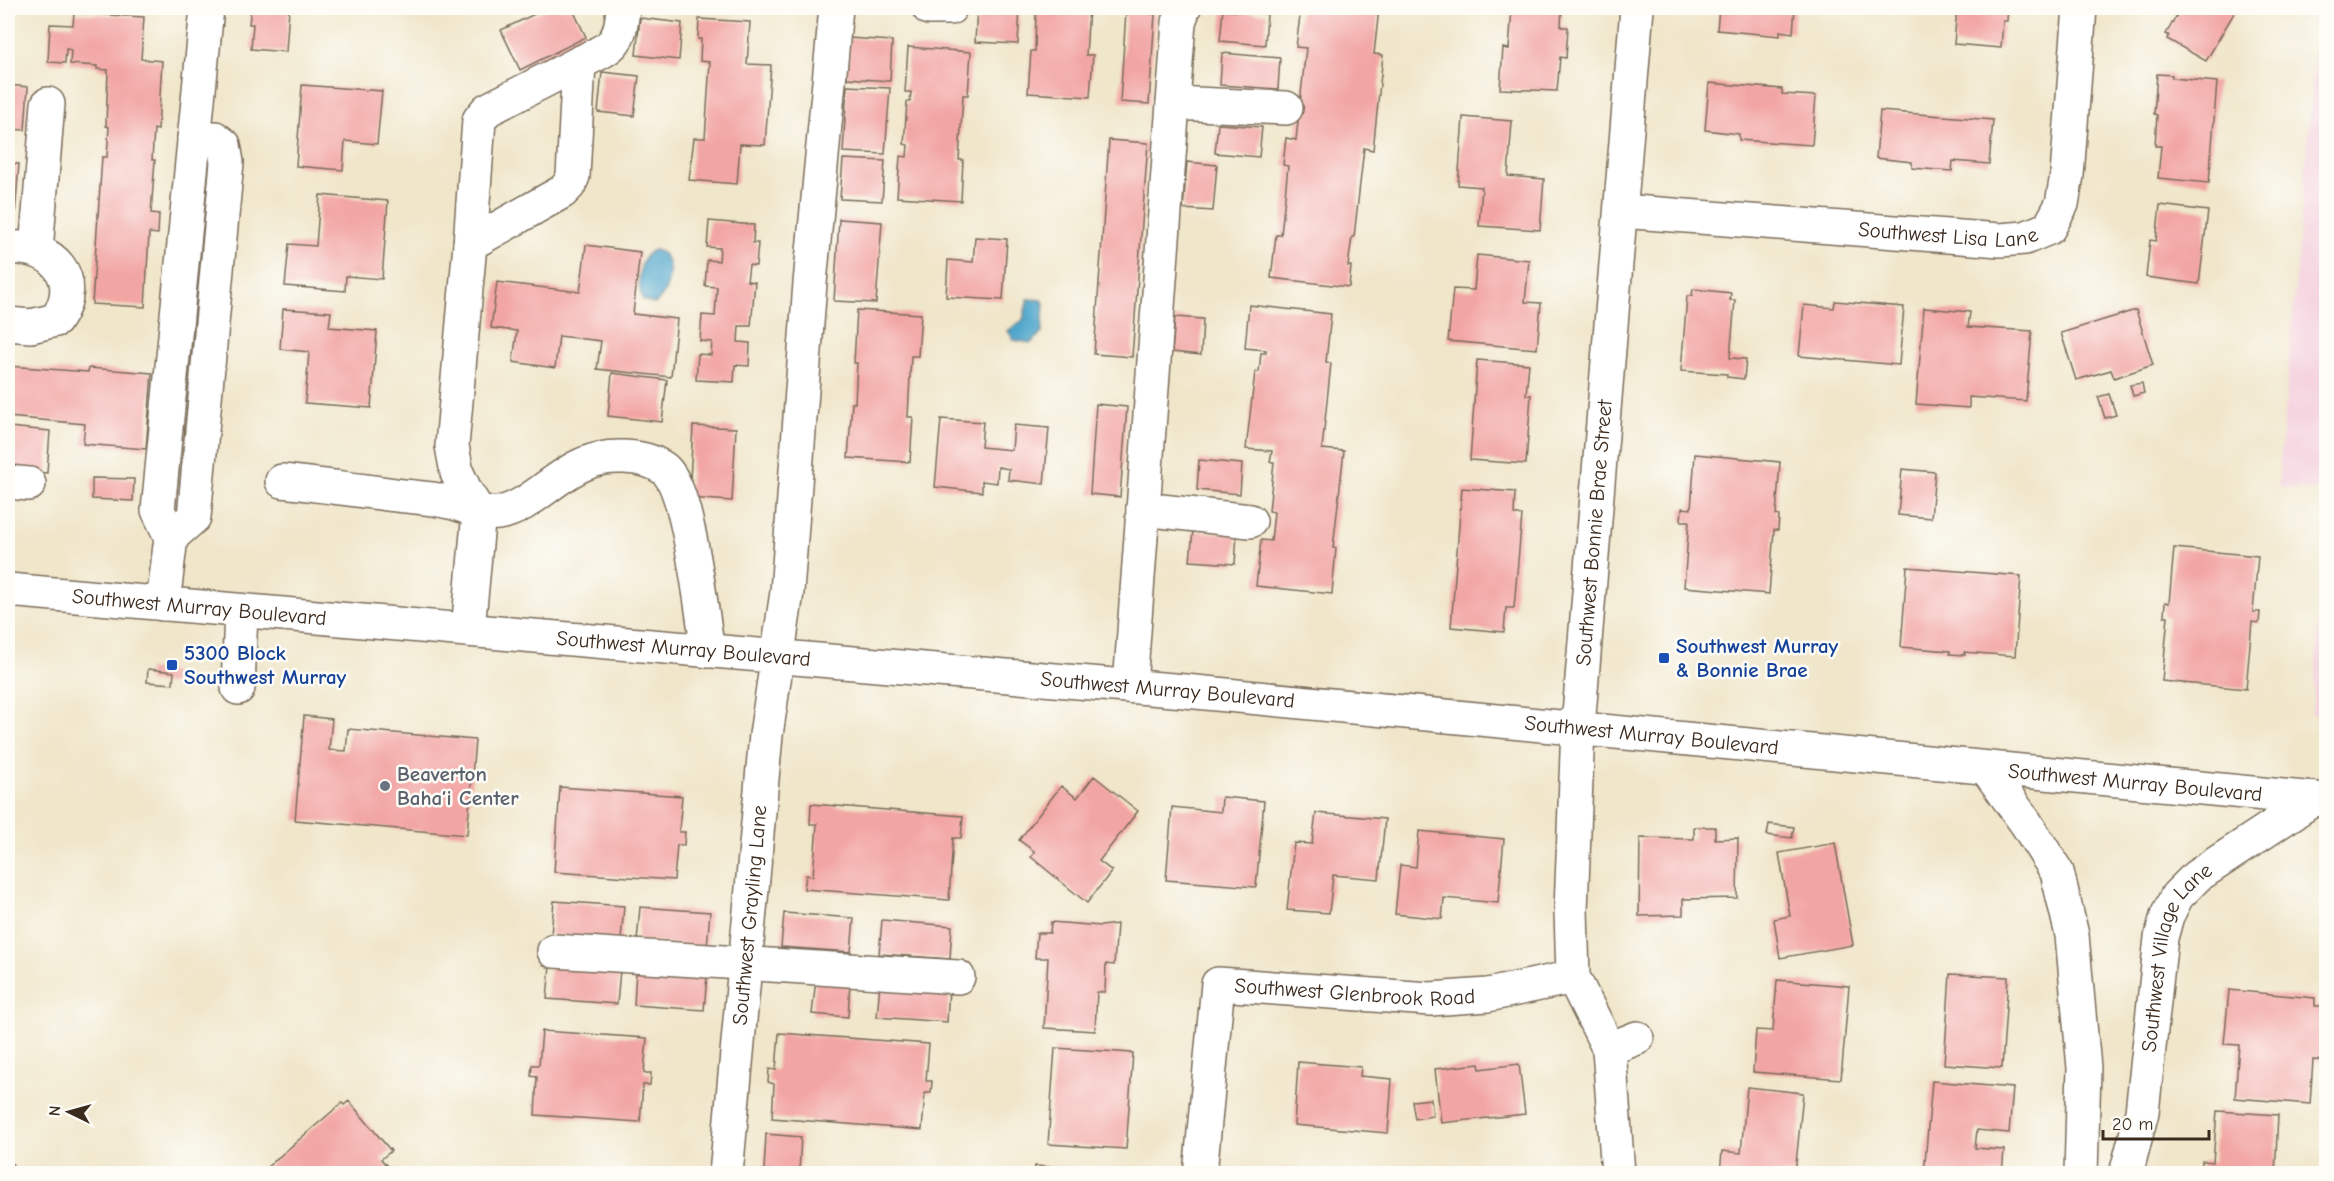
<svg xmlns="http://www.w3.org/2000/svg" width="2334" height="1181" font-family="'Comic Neue',sans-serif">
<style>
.built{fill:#f4cfdd}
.water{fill:#4ea5cb;stroke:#446874;stroke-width:1.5}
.building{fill:#f2a6a4}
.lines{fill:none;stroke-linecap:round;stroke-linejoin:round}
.minor-casing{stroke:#7a6c5a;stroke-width:36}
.major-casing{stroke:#7a6c5a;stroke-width:36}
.minor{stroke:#fff;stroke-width:33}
.major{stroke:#fff;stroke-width:33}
.transit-dot{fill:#1a4fb4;stroke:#fdfcf7;stroke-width:2}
.worship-dot{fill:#6b7280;stroke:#fdfcf7;stroke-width:2}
.labels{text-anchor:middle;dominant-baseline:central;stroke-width:5;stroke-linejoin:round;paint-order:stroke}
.street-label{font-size:21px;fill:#3b2a1e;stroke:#fdfcf7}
.transit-label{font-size:21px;font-weight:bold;fill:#164399;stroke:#fdfcf7;text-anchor:start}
.worship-label{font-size:21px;font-weight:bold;fill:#5b616d;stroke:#fdfcf7;text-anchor:start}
</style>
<rect width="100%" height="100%" fill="#fdfcf7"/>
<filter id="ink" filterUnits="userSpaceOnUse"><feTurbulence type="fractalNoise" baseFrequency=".0167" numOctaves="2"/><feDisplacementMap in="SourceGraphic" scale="12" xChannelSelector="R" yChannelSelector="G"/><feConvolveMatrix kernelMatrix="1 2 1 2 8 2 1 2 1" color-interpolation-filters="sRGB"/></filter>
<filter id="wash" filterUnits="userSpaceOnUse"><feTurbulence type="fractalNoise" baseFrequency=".008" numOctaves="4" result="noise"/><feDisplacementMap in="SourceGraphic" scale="24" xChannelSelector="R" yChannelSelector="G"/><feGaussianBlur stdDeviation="1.35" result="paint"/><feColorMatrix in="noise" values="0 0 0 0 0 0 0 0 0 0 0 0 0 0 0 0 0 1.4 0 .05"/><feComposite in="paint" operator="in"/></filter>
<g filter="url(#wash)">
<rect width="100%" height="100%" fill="#f0e6ca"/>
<!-- built -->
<path class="built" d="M2319,8h7v483l-48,-4z
M2326,533v182l-14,-1z"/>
<!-- water -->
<path class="water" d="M655,250c23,5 15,45 -1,54l-11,-4c-6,-14 -6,-45 12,-50z
M1028,299l14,1 2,3 -2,30 -11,10 -17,-3 -6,-9 15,-11z"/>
<g id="blocks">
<!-- building -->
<path class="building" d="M251,8h38l-3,44 -35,-3 2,-25h-4z
M547,8h25l14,29 -66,33 -19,-40z
M977,8h43l-2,36 -43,-2z
M1036,8h53l-3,47h7l-3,42 -62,-4 3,-42h4z
M1301,8l78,1 -5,45 9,1 -10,95 -9,-2 -10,89h-2l-4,29h3l-2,21 -78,-9 5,-43h5l7,-69 -5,-1 3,-27 10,2 10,-92 -10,-1z
M1512,8h50l-1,19h7l-2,31 -6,-1 -3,34 -57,-2 3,-41 6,1z
M1719,8h76l-2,25 -13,-2v5l-63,-6z
M1957,8h51l-1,13h-4l-2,27 -47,-4z
M2181,8h56l-31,53 -39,-22 2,-4 -3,-1z
M1223,10l44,4 -2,31 -45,-4z
M1126,12l29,2 -6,90 -29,-2z
M74,13l70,4 -3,42 21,2 -4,69 -4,-1 -2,31h3l-4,53 8,1 -1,20 -9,-1 -4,74 -53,-3 10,-147h5l2,-30 -3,-1 2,-56 -11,-1v-3l-27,-2 1,-14 -5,-1 -1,14 -17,-1 2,-38 23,1z
M640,18l42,5 -3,37 -43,-5z
M699,19l51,3 -3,42 24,1 -6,80 -25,-1 -3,40 -48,-4 5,-42h11l5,-76 -10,-1 1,-22h-3z
M849,38l43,3 -2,40 -43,-3z
M908,47l63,5 -3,43h-5l-4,65h4l-2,41 -64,-4 3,-41 7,1 1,-12 -4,-1 3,-42h3l1,-10h-6z
M1222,53l58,5 -2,31 -58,-4z
M602,72l37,4 -5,40 -36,-4z
M2157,74l15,1v3l45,4 -8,101 -51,-5 3,-32h-6l2,-31 -3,-1z
M1709,83l73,6v5l34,2 -4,49 -73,-5v-6l-34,-4z
M8,85l20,2 -3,43 -17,-1z
M302,85l80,6 -5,53 -32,-3 -2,29 -47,-4z
M847,86l43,2 -5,66 -42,-2z
M1880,111l113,9 -4,44 -36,-3 -1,10 -40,-3v-6l-36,-4z
M1463,117l49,4 -4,55 36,3 -4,51 -61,-4 3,-39 -24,-2z
M1218,124l44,3 -3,30 -44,-4z
M1109,140l39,3 -16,214 -38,-3z
M843,159l42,2 -3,40 -42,-2z
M1187,162l30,3 -4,46 -30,-2z
M8,163l11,1 -4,51h-7z
M320,195l68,6 -6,78 -36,-3 -1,15 -60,-5 4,-42 27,2z
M2160,205l48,6 -9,73 -53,-7 4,-37 6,1z
M839,219l43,3 -6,81 -42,-2z
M709,221l45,4 -1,18h5l-2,23 -7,-1 -2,16 8,1 -4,44h-12l-1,16 12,1 -1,23 -14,-1 -1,17 -38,-2 2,-26 13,1 1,-13 -12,-1 2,-26 13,1 2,-29 -12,-1 2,-26 12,1 1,-13 -13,-1z
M975,237l32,2 -4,61 -57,-3 2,-37 25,2z
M586,245l54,7 -7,62 44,5 -6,58 -74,-8 4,-28 -42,-5 -4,32 -42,-6 4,-31 -26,-3 6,-46 83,10z
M1477,255l52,5 -4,42 16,1 -4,46 -89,-8 5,-52 21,1z
M1693,289l38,4 -1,7h5l-5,58 16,1 -2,20 -17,-2v-3l-46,-3 6,-75h5z
M1835,301l69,6 -5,58 -100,-9 5,-51 30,3z
M1249,305l82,9 -5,48 5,1 -9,86 22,2 -11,97h3l-4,46 -76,-8 5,-46 10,1 3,-29 -5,-1 5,-49h-4l2,-11 -26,-2 9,-77h4l2,-19h5v-3l-21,-2z
M1924,308l46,4 -2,15 64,4 -6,70 -57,-4v11l-53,-4z
M283,309l48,3 -2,15 48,4 -6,77 -66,-5 4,-51 -29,-3z
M857,310l64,4 -3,42h-7l-3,61h5l-3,45 -62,-4 4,-55h3l2,-40h-3z
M2136,310l17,55 -39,13 -3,-8 -35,10 -15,-47z
M1175,317l28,2 -2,36 -29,-3z
M1477,360l52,4 -3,31h5l-5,69 -56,-4z
M8,366l80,6 1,-4 63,5 -6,76 -63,-5 2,-20 -77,-7z
M612,373l55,7 -5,42 -54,-6z
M2142,383l2,10 -11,3 -3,-11z
M2109,394l7,21 -11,3 -7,-21z
M1096,404l31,3 -7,90 -30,-3z
M941,419l42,3 -2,25 31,3 2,-25 35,3 -5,56 -36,-4 1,-11 -11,-2 -1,16 -15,-2v11l-47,-5z
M693,426l43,2 -4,73 -43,-3z
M9,427l41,4 -3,42 -39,-3z
M1695,454l85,8 -4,53 3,1 -1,14h-4l-5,64 -85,-7 5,-66h-8l1,-13 9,1z
M1199,460l43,4 -2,30 -43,-4z
M1902,469l33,3 -4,46 -33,-3z
M92,478l42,1 -1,22 -41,-2z
M1462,488l53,4 -1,23h8l-8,93h-8l-2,24 -53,-5z
M1193,531l44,3 -2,30 -45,-3z
M2174,548l84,8 -5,56h7l-1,11 -7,-1 -6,67 -84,-8 6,-65h-4l1,-14 4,1z
M1907,567l114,9 -6,80 -51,-4 1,3 -15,-1v-3l-49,-4z
M148,669l26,3 -1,12 -26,-2z
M304,716l28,3 -3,31 17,1 2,-22 127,11 -8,95 -172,-15z
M1094,776l44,35 -39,50 13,10 -25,32 -56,-46 4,-5 -16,-12 42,-54 16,12z
M560,787l122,9 -3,36h6l-1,13h-7l-3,35 -120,-8z
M1222,797l42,4 -8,86 -90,-7 6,-73 49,5z
M811,804l152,12 -2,22h-8l-4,62 -145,-11 2,-14 7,1 4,-52h-7z
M1316,813l69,6 -6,60 -46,-4 -4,38 -42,-3 7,-67 18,1z
M1769,824l25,3 -2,11 -25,-3z
M1694,827h21v12l23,-1 -1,60 -54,1v16l-44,1 1,-78 54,1z
M1419,831l85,8 -6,64 -54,-5 -2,21 -47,-5 5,-49 16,2z
M1835,843l18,102 -73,13 -6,-39 16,-3 -11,-63z
M554,901l70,5 -3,34 -70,-5z
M640,907l70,5 -3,35 -70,-6z
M784,913l70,5 -3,34 -70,-5z
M882,920l70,6 -2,33 -71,-5z
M1051,922l50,4 16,-2 -3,41 -8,-1 -1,28h-8l-2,39 -51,-3 4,-70h-13l2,-25h13z
M550,965l70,5 -3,34 -70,-5z
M636,970l71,6 -3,34 -70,-5z
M1950,974l58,3 -6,91 -58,-4z
M816,979l34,3 -2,35 -36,-3z
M1777,980l72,6 -8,93 -88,-7 3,-42 17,1z
M880,983l69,5 -2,34 -70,-5z
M2229,990l86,8v8h8l-1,16 4,1v38l-13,-1 -3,44 -75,-6 4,-53 -15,-1z
M542,1031l105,7 -3,35h7l-1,12h-7l-3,37 -105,-7 2,-38 -6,-1 1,-11h7z
M779,1033l150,11 -3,37h6l-1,12h-6l-3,37 -150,-12 2,-34 -6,-2 1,-13 7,1z
M1055,1048l78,5 -7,96 -78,-5z
M1298,1062l63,5 -1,9 32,3 -4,54 -94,-8z
M1479,1064l1,5 39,-5 6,50 -84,9 -6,-54z
M1932,1081l81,7 -4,45 -32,-3 -2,18 29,2 -2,24h-78z
M1747,1087l56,6 -8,81h-75l2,-23 19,2z
M1431,1099l2,17 -18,3 -3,-18z
M349,1101l42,50 -10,8 13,15h-135l83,-71 2,2z
M2217,1111l61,4 -3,59h-74l1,-13 11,1z
M766,1134l35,3 -2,35 -35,-2z
M8,1159l12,15h-12z
M1035,1166l80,6v2h-80z
M1281,1168l43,4v2h-44z
M531,1170l39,2v2h-39z"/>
</g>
</g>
<g filter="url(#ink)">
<use href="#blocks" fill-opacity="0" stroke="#7a6c5a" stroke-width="1.5"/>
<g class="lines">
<!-- minor casing -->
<g class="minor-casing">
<g id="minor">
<path d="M929,8h21"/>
<path d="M1173,103l113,5"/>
<path id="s1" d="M1621,211l379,29 25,-2 24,-10 13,-24 5,-29 13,-167"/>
<path d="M470,244l9,-124 8,-10 92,-47"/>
<path d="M8,248c45,-4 76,31 48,72l-25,6 -23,-2"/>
<path d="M36,250l12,-146"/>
<path d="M282,481c38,4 75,9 113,14 18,2 37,3 54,7 17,3 31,13 49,11 30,-4 56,-37 86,-49 21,-10 59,-10 79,4 26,18 39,148 45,183"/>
<path d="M8,482l21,2"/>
<path d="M1143,509l107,12"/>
<path d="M171,537l23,-20 33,-355 -3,-17 -9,-7h-21"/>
<path d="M163,604l8,-67 -13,-27 49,-502"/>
<path d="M468,630l11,-118 -13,-20 -9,-19 -5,-27 18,-202 92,-52 7,-7 4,-9 6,-113c33,-16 41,-17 44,-55"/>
<path d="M1130,686l49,-664 5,-14"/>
<path d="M238,688l3,-77"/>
<path d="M1987,769l39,54 31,49 15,63 12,133 -3,106"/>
<path d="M554,951l404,26"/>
<path d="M1609,1049l28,-11"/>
<path id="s2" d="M726,1174l40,-439 21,-143 23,-309 26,-275"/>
<path id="s3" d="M1200,1174l18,-190 212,15 58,-4 85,-18"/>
<path id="s4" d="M1618,1174l-9,-125 -36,-72 -2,-67 7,-183 59,-719"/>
<path id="s5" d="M2126,1174l16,-62 19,-174 6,-22 10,-20 20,-20 117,-77"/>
</g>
</g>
<!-- major casing -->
<g class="major-casing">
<g id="major">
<path id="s6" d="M8,590c392,36 785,67 1177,101 381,33 761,76 1141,109"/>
</g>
</g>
<!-- minor -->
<use href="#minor" class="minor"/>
<!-- major -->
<use href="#major" class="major"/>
</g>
</g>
<!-- markers -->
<g class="transit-dot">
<rect x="1658" y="652" width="12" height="12" rx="3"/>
<rect x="166" y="659" width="12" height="12" rx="3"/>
</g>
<circle class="worship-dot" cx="385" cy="786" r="6"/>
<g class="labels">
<!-- street labels -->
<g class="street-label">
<text stroke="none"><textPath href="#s1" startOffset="328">Southwest Lisa Lane</textPath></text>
<text stroke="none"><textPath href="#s4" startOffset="651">Southwest Bonnie Brae Street</textPath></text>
<text stroke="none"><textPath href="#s6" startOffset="192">Southwest Murray Boulevard</textPath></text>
<text stroke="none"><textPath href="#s6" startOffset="678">Southwest Murray Boulevard</textPath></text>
<text stroke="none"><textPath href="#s6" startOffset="1164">Southwest Murray Boulevard</textPath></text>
<text stroke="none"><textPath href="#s6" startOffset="1650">Southwest Murray Boulevard</textPath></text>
<text stroke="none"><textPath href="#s6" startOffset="2136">Southwest Murray Boulevard</textPath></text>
<text stroke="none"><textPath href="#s2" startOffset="260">Southwest Grayling Lane</textPath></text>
<text stroke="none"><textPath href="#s5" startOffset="226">Southwest Village Lane</textPath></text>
<text stroke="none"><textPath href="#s3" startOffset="328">Southwest Glenbrook Road</textPath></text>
</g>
<!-- transit labels -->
<g class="transit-label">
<text x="1676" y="646">Southwest Murray<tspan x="1676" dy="24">&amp; Bonnie Brae</tspan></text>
<text x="184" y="653">5300 Block<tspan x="184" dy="24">Southwest Murray</tspan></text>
</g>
<!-- worship labels -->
<g class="worship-label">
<text x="397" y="774">Beaverton<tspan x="397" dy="24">Baha’i Center</tspan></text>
</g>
</g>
<!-- margin -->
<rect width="2334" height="1181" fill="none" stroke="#fdfcf7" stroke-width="30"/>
<!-- north arrow -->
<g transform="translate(69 1112) rotate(275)" stroke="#fdfcf7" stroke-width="4.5" paint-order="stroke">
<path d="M0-4.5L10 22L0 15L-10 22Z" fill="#3b2a1e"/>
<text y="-9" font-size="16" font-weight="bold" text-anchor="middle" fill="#3b2a1e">N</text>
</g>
<!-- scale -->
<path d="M2103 1130v9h106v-9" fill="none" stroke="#3b2a1e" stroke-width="3"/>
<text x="2112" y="1130" font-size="18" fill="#3b2a1e" stroke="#fdfcf7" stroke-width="4.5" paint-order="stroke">20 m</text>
</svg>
